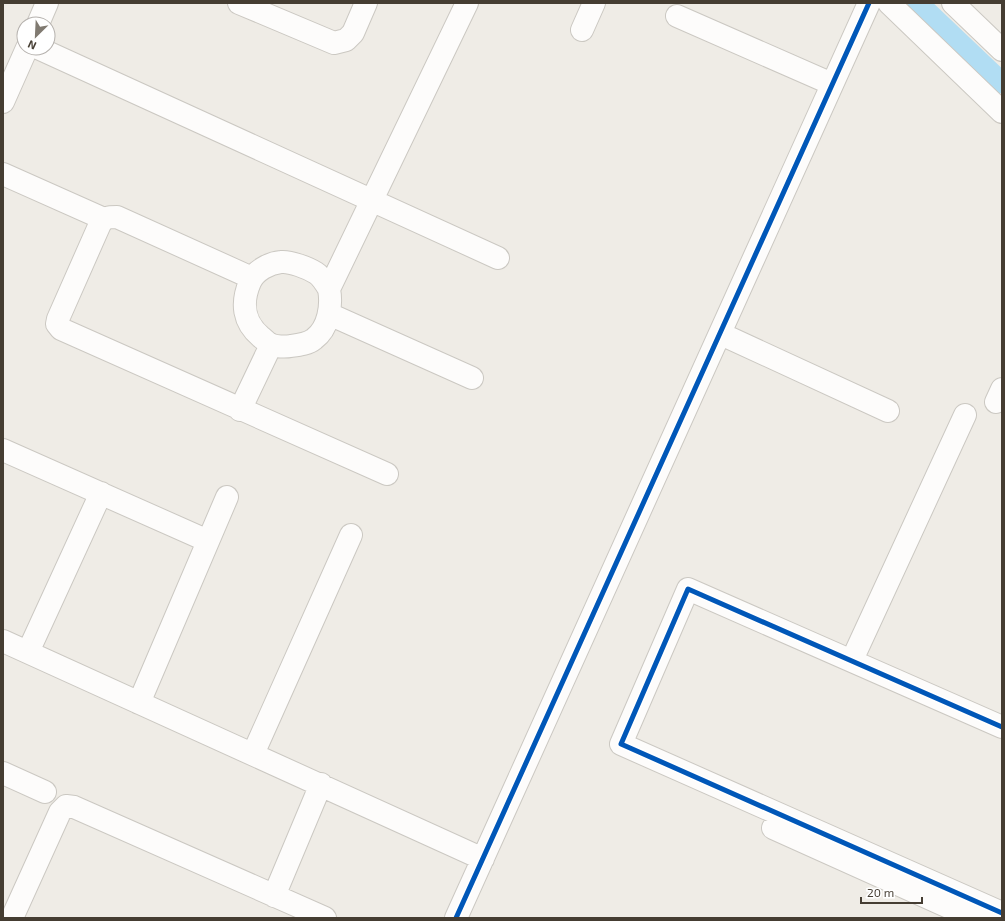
<svg xmlns="http://www.w3.org/2000/svg" width="1005" height="921" font-family="'Exo 2',sans-serif">
<style>
.lines{fill:none;stroke-linecap:round;stroke-linejoin:round}
.canal{stroke:#b1ddf3;stroke-width:21}
.minor-casing{stroke:#cbc8c2;stroke-width:24}
.minor{stroke:#fdfcfb;stroke-width:22}
.cycleway-casing{stroke:#fff;stroke-width:8}
.cycleway{stroke:#0057b8;stroke-width:5}
</style>
<rect width="100%" height="100%" fill="#efece6"/>
<g class="lines">
<!-- canal -->
<path class="canal" d="M918,3l84,80"/>
<!-- minor casing -->
<g class="minor-casing">
<path id="minor" d="M239,3l95,40 12,-3 7,-7 13,-30
M889,3l113,109
M953,3l49,47
M677,16l155,68
M38,24l9,-21
M582,30l12,-27
M38,48l460,210
M3,102l24,-54
M3,174l101,45
M252,278l-135,-61c-8,0 -12,0 -17,7l-42,95 -1,5 4,5 326,145
M329,289c-3,-5 -8,-13 -13,-16 -8,-5 -26,-12 -35,-11 -12,1 -26,9 -31,20 -9,21 -7,40 11,55 3,2 6,6 9,7 5,3 16,3 21,2 8,-1 17,-2 23,-7 15,-11 18,-34 15,-50l138,-286
M329,314l143,64
M721,334l167,77
M996,402l6,-13
M240,410l31,-65
M3,450l205,91
M3,641l480,218
M28,652l73,-159
M852,660l113,-245
M139,703l88,-206
M1002,727l-314,-138 -67,155 381,169
M253,754l98,-219
M3,773l42,19
M773,828l200,90
M274,896l47,-112
M12,918l48,-106 6,-6 8,1 251,111
M456,918l413,-915"/>
</g>
<!-- minor -->
<use href="#minor" class="minor"/>
<!-- cycleway casing -->
<g class="cycleway-casing">
<path id="cycleway" d="M1002,727l-314,-138 -67,155 381,169
M456,918l413,-915"/>
</g>
<!-- cycleway -->
<use href="#cycleway" class="cycleway"/>
</g>
<!-- border -->
<rect width="1005" height="921" fill="none" stroke="#453d32" stroke-width="8"/>
<!-- north arrow -->
<g transform="translate(36 36) rotate(204)"><circle r="19" fill="#ffffff" stroke="#b5b1ad"/>
<path d="M0-3L7 15L0 10L-7 15Z" fill="#807a71"/>
<text y="-6" font-size="11" font-weight="bold" text-anchor="middle" fill="#453d32">N</text>
</g>
<!-- scale -->
<path d="M861 897v6h61v-6" fill="none" stroke="#453d32" stroke-width="2"/>
<text x="867" y="897" font-size="12" fill="#453d32" stroke="#ffffff" stroke-width="3" paint-order="stroke">20 m</text>
</svg>
